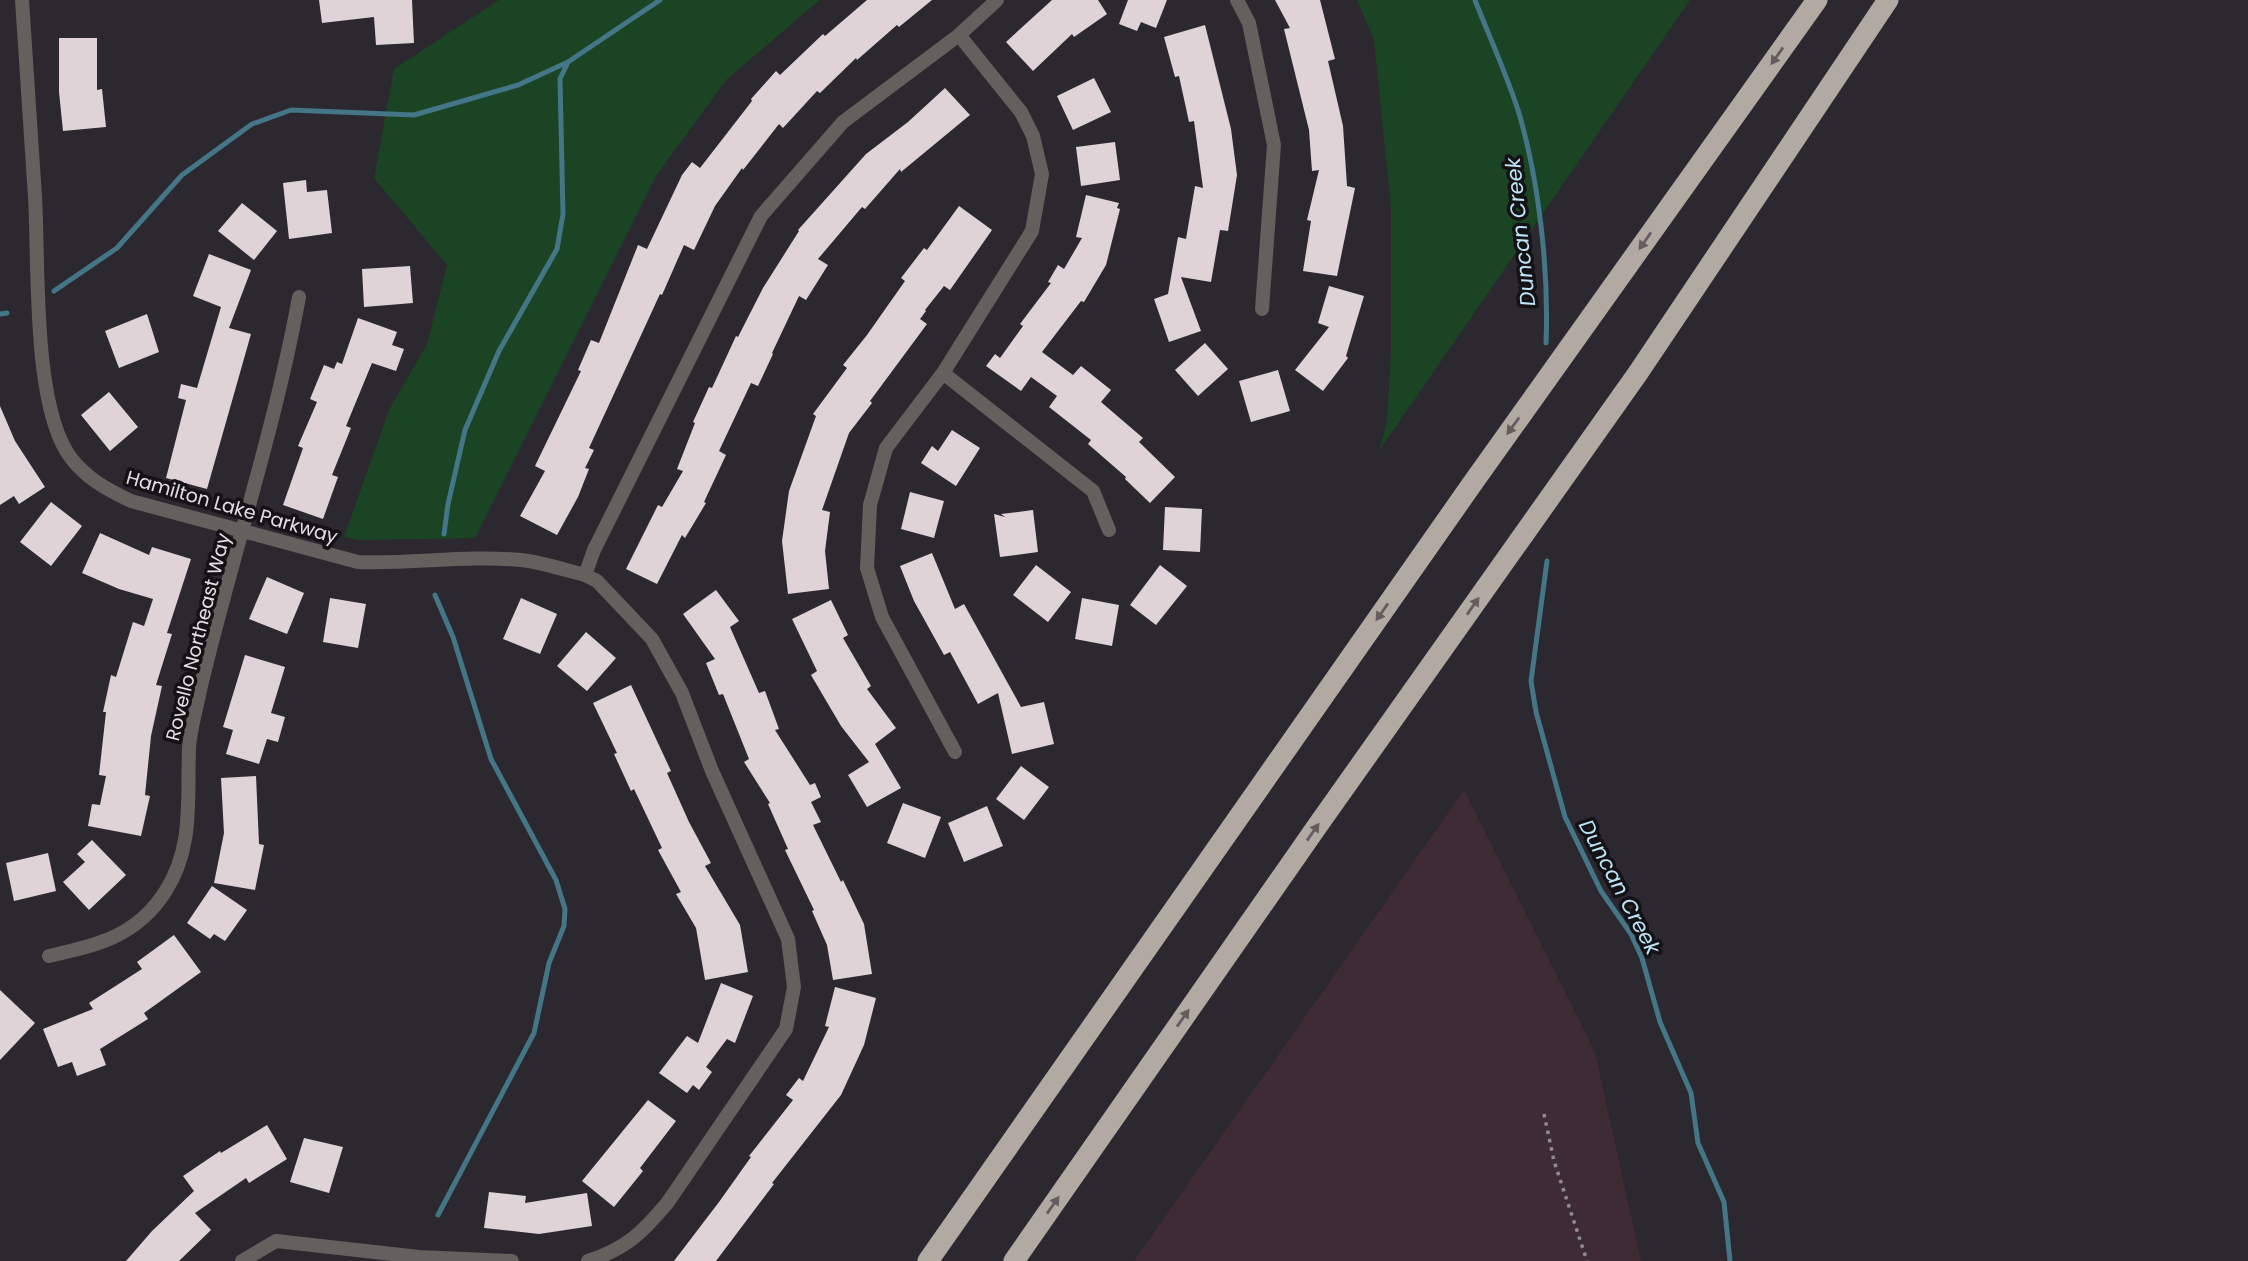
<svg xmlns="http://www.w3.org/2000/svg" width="2248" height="1261" font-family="Poppins,sans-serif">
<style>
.commercial{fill:#3e2b33}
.green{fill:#1a4423}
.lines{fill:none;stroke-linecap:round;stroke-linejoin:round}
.stream{stroke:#447687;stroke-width:5}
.building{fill:#dfd3d7}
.path{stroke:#8e8c92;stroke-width:3.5;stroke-dasharray:3.5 5;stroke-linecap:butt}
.minor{stroke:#63605d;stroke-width:14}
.motorway{stroke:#b2a9a2;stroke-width:21}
.oneway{fill:#635e5c}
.labels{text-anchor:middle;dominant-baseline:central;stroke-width:7;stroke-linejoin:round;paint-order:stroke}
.street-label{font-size:19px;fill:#e2e0e5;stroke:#141215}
.water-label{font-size:21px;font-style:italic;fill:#bee6f8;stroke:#141215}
</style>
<rect width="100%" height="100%" fill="#2c2830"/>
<!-- commercial -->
<path class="commercial" d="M1464,790l131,262 46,209h-507z"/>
<!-- green -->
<path class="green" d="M499,0h321l-93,79 -71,97 -181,362 -116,2 -15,-3 45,-127 38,-66 20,-79 -73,-87 20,-109z
M1357,0h333l-311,451 8,-30 4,-70v-143l-17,-168z"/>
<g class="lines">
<!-- stream -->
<path class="stream" d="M1475,0c14,36 31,73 43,110 21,69 31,161 28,233
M54,291l63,-43 65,-73 70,-51 39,-14 123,5 104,-30 50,-23 92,-62
M0,314l7,-1
M444,534l4,-30 17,-74 34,-79 58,-102 6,-35 -3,-135 8,-17
M1547,561l-16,120 5,31 29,105 36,74 30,43 11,24 18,64 31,71 7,50 26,59 6,59
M435,595l18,42 38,122 65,121 9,29 -1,17 -15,37 -15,70 -96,182"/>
</g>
<!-- building -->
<path class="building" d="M319,0h93l2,43 -38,2 -2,-28 -52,6z
M867,0h65l-33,27 -2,-2 -40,35 -1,-2 -36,35 -3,-2 -34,37 -4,-4 -36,46 -1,-2 -27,38 -21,44 -10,-5 -22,50 -2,-1 -71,154 5,2 -9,18 4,1 -11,28 -21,38 -37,-19 25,-45 -10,-5 46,-95 -3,-1 13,-30 8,3 39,-98 9,4 35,-74 10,-13 8,6 52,-67 -1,-2 25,-28 4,4 43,-41 2,2z
M1052,0h46l9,14 -33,23 -2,-3 -39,37 -27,-29z
M1128,0h39l-11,28 -15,-6 -4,9 -18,-7z
M1275,0h45l15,59 -7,2 15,65 4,60 8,2 -18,88 -34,-5 8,-50 -4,-1 12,-50 -7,1 -3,-41 -25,-101 6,-1z
M1205,25l26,104 6,46 -9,56 -8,-1 -9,52 -30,-5 20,54 -32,11 -15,-43 14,-5 10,-57 8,2 9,-53 8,2 -9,-67 -5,1 -10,-46 -4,1 -11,-40z
M59,38h38v52l5,-1 4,38 -43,4 -4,-39z
M1094,78l17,34 -38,18 -16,-34z
M945,88l25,27 -69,57 -1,-3 -35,40 -3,-2 -44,52 10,6 -22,35 -7,-4 -27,57 1,1 -15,32 -7,-3 -32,68 7,4 -22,47 2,1 -21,35 -3,-3 -25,49 -31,-15 32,-64 4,2 21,-36 -6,-2 18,-46 -2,-1 16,-35 3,1 24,-52 2,1 25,-49 36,-57 -1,-1 68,-76 42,-32z
M1115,142l5,38 -39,6 -5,-39z
M306,180l1,12 20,-2 5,43 -43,6 -6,-56z
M1086,195l33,8 -2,5 3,1 -14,56 -22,37 -3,-1 -39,51 31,23 8,-9 30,24 -10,12 42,36 -4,4 36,35 -25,26 -25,-24 1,-2 -38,-33 3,-4 -42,-33 8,-11 -26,-19 -10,14 -35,-25 9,-12 5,4 23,-32 -3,-2 31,-41 -3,-1 10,-17 6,4 18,-31 -6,-1z
M242,203l35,28 -23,29 -36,-29z
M959,206l33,24 -42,60 -6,-4 -19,24 1,1 -6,8 7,5 -57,77 2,2 -23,30 -27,77 8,2 -5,39 4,38 -41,5 -6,-53 7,-50 27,-75 -3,-2 34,-46 -4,-3 24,-30 38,-54 -4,-3 23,-30 3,2z
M209,254l42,16 -22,58 22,6 -44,155 -41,-11 20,-78 -8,-2 3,-14 16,4 24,-81 -28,-11z
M410,266l3,37 -49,4 -2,-38z
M1329,286l35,10 -18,60 2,2 -25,33 -28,-21 34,-43 -11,-4z
M147,314l12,38 -40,16 -14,-37z
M358,318l39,14 -5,13 12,4 -8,22 -24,-8 -26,63 5,2 -19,47 6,2 -15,42 -40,-14 20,-57 -5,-2 19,-44 -7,-3 14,-34 10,4 3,-7 5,2z
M1205,343l23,26 -30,27 -23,-26z
M1278,370l12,41 -39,11 -12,-41z
M109,392l29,35 -28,24 -29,-36z
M0,406l15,35 30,46 -26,17 -5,-8 -14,9z
M952,430l28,18 -24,38 -35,-23 11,-17 6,5z
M910,492l34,9 -10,37 -33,-9z
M51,502l31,24 -31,40 -31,-24z
M1165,507l37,2 -2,43 -37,-2z
M1033,510l5,42 -38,5 -6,-43 11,3 -4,-3z
M100,533l49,22 3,-8 39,12 -24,74 5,1 -16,51 6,1 -11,50 -6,59 5,1 -9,40 -53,-10 4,-22 8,1 6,-29 -7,-1 7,-63h-3l8,-37 5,2 17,-55 11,4 9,-27 -34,-10 -37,-16z
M932,553l23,56 9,-5 57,103 23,-5 10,42 -42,10 -14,-61 -20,11 -28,-52 -6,3 -30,-54 -14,-35z
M1036,565l35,27 -23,30 -35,-27z
M1160,565l27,21 -31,39 -26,-20z
M267,577l37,16 -17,41 -38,-15z
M716,590l23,31 -9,6 29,66 6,-2 14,38 -4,1 35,55 5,-2 6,14 -10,5 10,20 -8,3 28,57 2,-2 21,44 8,50 -39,6 -6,-35 -15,-34 2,-1 -29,-60 3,-1 -20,-45 2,-1 -26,-41 5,-3 -26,-65 -4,1 -13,-32 9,-4 -32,-45z
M330,598l36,6 -8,44 -35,-6z
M521,598l36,16 -17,40 -37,-15z
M1082,598l37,7 -7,41 -37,-7z
M831,600l17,35 -5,3 28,48 -4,3 29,39 -21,16 26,44 -34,19 -19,-32 21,-13 -28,-36 -30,-51 6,-4 -25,-52z
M586,632l30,26 -29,33 -30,-25z
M245,655l40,12 -14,46 14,4 -7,25 -11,-3 -8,25 -33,-10 7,-24 -10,-3z
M631,685l40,86 -4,2 22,49 22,41 -6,3 35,59 8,47 -43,8 -9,-52 -20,-34 5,-2 -23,-42 4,-2 -28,-59 -3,2 -17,-37 3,-1 -24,-50z
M1021,766l28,21 -25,33 -28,-21z
M256,776l3,68 5,1 -9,45 -41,-7 10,-50 -3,-55z
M903,803l38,14 -16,41 -38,-15z
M987,806l16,40 -39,16 -16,-39z
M92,840l34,35 -37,35 -26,-28 22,-20 -8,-8z
M48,853l8,38 -42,10 -8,-38z
M212,886l35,24 -22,31 -11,-7 -4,5 -23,-16z
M174,935l27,37 -57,41 4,6 -48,30 6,16 -29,11 -5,-14 -14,5 -15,-38 50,-20 -4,-6 53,-34 -5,-7z
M721,983l32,13 -18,47 -8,-4 -21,28 6,5 -13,18 -6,-5 -6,8 -28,-20 28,-37 11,7z
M835,987l41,11 -12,47 -23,50 -69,88 2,1 -58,77h-42l45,-59 32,-45 -2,-1 44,-56 -7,-5 13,-17 4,3 26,-54 -4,-1z
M0,990l35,33 -35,37z
M648,1100l28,21 -36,47 3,3 -29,36 -32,-26z
M267,1125l20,34 -38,24 -3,-5 -51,35 16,17 -32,31h-53l26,-30 42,-40 -11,-15 37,-25 1,2z
M304,1138l39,9 -14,46 -39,-11z
M489,1192l37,4 -1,7 62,-10 5,33 -53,8 -55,-6z"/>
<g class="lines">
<!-- path -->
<path class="path" d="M1544,1114l10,47 33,100"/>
<!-- minor -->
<path class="minor" d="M22,0c4,66 9,131 13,197 4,66 -3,210 36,261 16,21 37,32 60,43l227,61c55,2 109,-7 163,-2 21,2 43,10 64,15l9,-25 167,-334 82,-94 116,-87 38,-35
M1237,0l12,23 25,122 -12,164
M959,35l62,77 12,24 9,38 -10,57 -89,142 150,118 16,39
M943,373l-57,75 -16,57 -3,63 15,49 73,135
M585,575l12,6 55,58 30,54 30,78 76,168 6,48 -8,42 -118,173c-25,30 -42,47 -80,59
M49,956c48,-11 87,-19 116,-64 29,-44 22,-93 24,-143 1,-20 8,-43 12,-63 31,-130 74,-257 98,-389
M242,1261l34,-20 143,16 93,4"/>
<!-- motorway -->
<path class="motorway" d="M928,1261l544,-777 345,-484
M1014,1261l304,-436 320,-452 250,-373"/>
</g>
<!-- one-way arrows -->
<defs><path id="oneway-solid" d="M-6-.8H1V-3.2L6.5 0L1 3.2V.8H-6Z" transform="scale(1.75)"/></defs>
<g class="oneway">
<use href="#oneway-solid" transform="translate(1777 56) rotate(125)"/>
<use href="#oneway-solid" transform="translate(1645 241) rotate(125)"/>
<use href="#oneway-solid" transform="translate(1513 426) rotate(126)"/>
<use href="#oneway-solid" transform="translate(1473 606) rotate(-55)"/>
<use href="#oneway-solid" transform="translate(1382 612) rotate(125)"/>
<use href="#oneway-solid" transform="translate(1313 832) rotate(-55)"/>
<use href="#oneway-solid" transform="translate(1183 1018) rotate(-55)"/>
<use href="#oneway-solid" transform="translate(1053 1205) rotate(-55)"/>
</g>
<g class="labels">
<!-- street labels -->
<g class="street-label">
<text transform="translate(232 507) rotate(16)">Hamilton Lake Parkway</text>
<text transform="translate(198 637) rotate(-76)">Rovello Northeast Way</text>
</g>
<!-- water labels -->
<g class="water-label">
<text transform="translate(1520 232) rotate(-96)">Duncan Creek</text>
<text transform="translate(1620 887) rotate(62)">Duncan Creek</text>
</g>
</g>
</svg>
